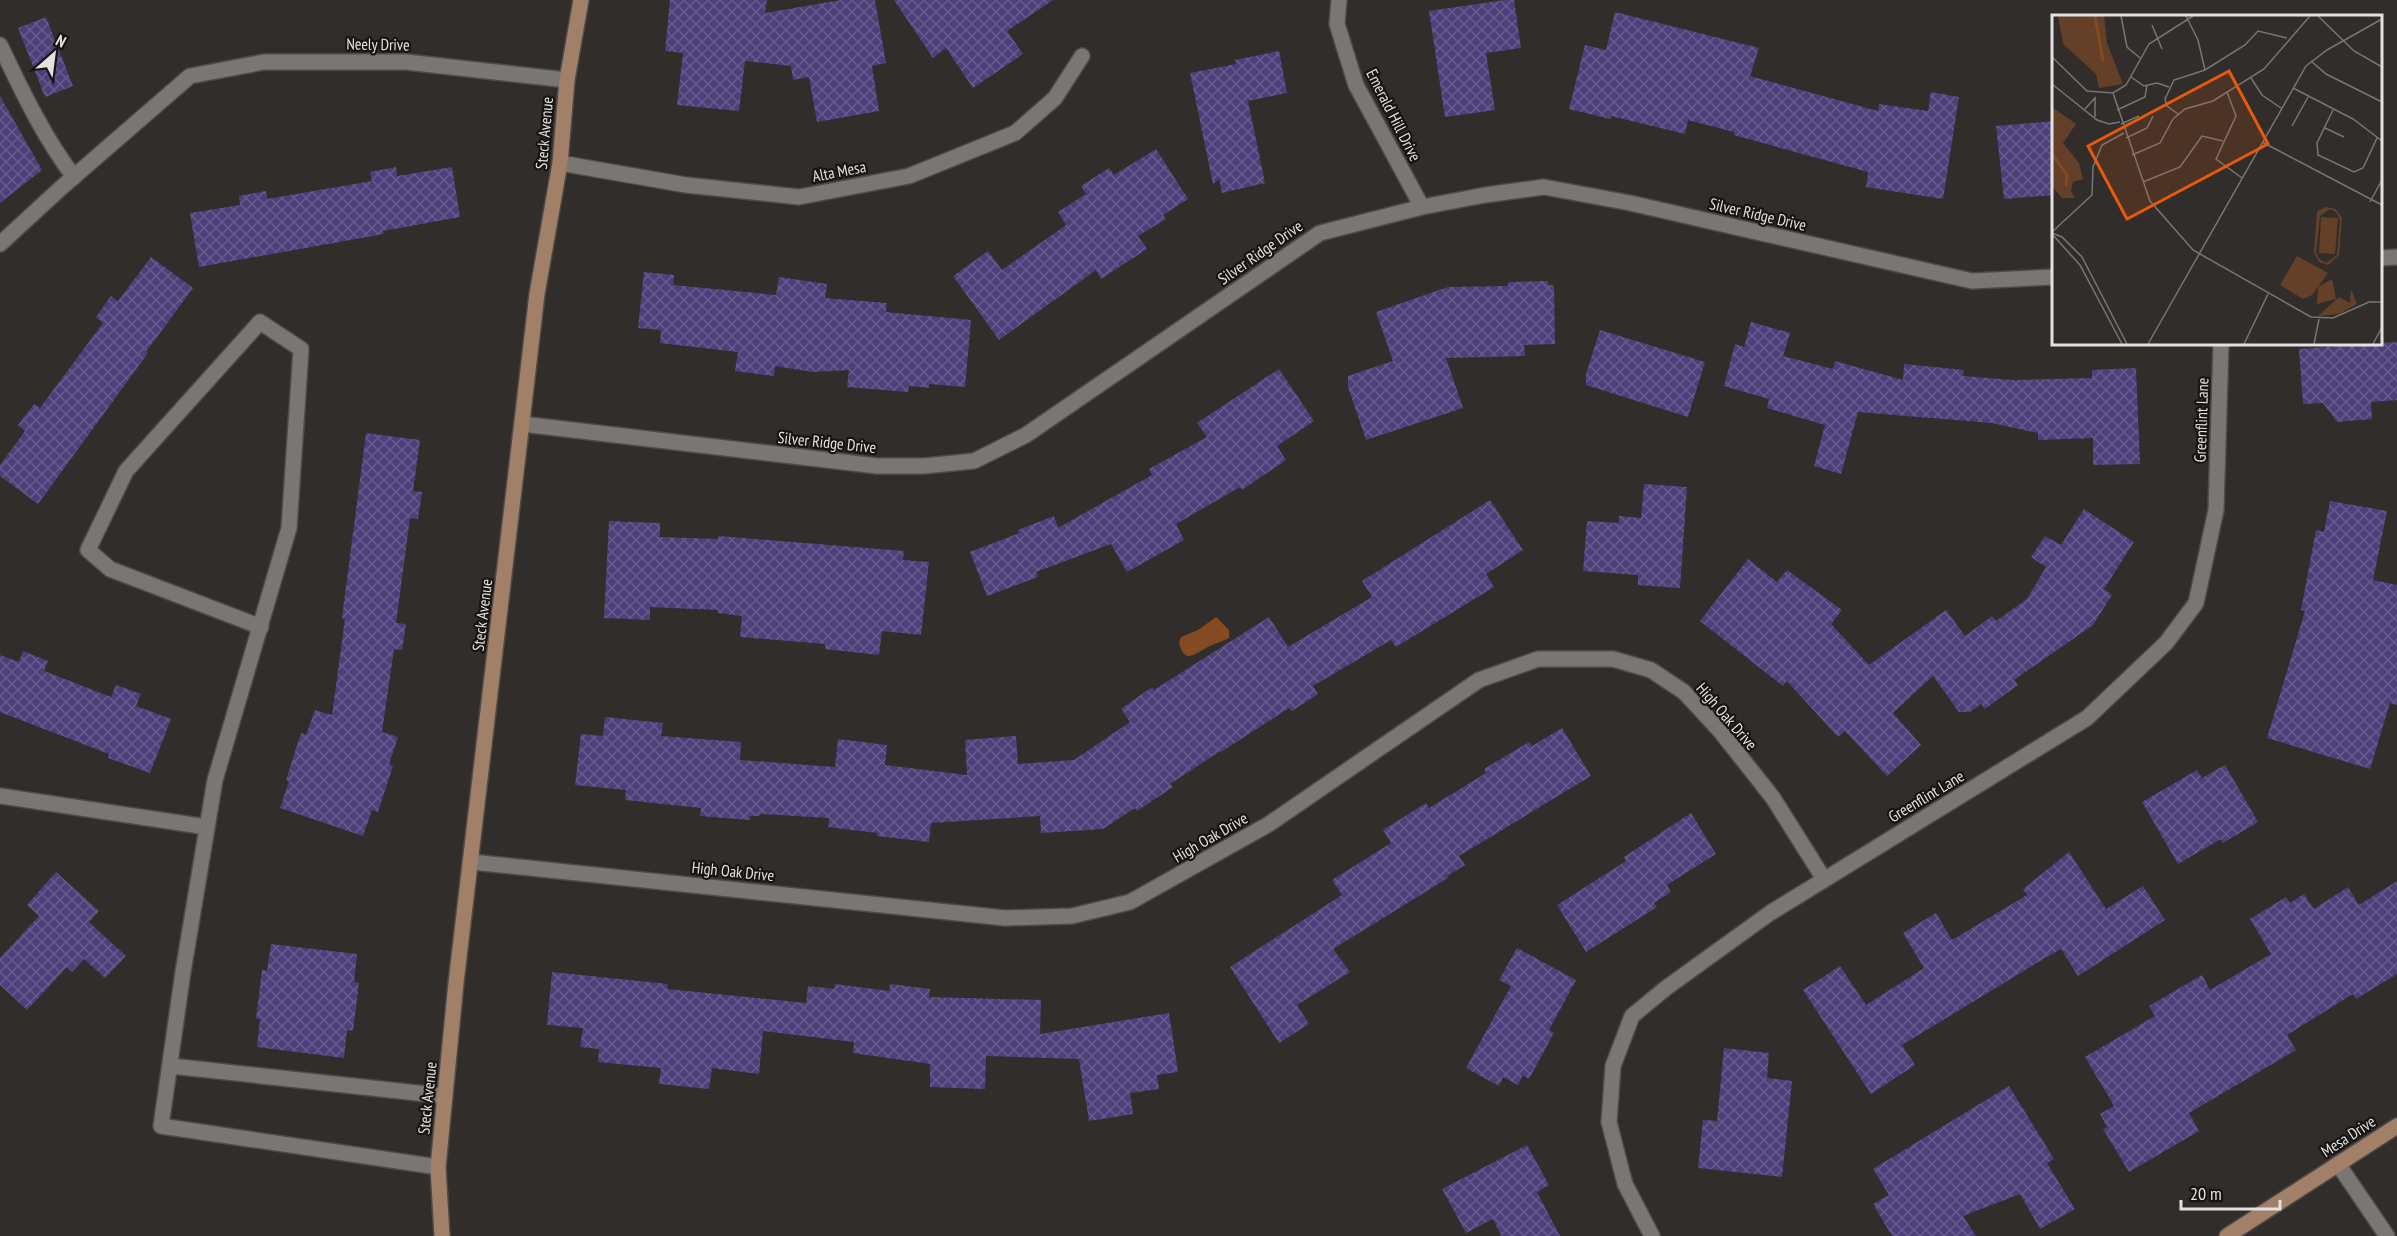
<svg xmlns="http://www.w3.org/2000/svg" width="2397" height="1236" font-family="'PT Sans Narrow',sans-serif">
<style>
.water{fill:#844a21}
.building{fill:url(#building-cross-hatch)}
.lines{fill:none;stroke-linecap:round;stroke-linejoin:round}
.lane-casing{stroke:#4d4a49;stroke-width:18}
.street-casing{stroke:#4d4a49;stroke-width:18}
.secondary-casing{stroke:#4d4a49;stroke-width:18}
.lane{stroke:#7a7674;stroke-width:15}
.street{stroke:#7a7674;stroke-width:15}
.secondary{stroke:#a27f67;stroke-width:15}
.labels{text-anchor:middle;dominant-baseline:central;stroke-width:4.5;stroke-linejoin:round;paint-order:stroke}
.street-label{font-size:16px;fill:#e4e2e1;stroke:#171514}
.inset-river{fill:none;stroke:#844a21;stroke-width:3}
.inset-road{fill:none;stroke:#787574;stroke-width:1.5}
.view{fill:#e8590c;fill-opacity:0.15;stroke:#e8590c;stroke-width:3}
.inset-edge{fill:none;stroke:#e4e2e1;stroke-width:3}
</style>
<defs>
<pattern id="building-cross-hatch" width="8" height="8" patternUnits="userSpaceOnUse" patternTransform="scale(1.5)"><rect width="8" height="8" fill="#4c407b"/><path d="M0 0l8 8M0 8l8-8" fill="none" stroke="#665b8d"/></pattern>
</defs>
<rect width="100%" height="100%" fill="#302d2b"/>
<!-- water -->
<path class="water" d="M1216,617l13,13v8c-7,4 -16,6 -23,10 -13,7 -21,16 -27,-5l2,-6 17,-7z"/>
<!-- building -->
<path class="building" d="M670,0h97l-2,13 76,-13h34l11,63 -14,3 7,45 -62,11 -8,-45 -16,3 -2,-14 -46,-5 -6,50 -62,-6 6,-52 -18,-2z
M894,0h159l-46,31 16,23 -50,34 -27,-40 -13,10z
M1505,0h9l7,48 -35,5 9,57 -50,7 -16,-106z
M1615,12l144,36 -9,28 128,35 1,-7 49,7 3,-19 28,5 -16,102 -77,-12 2,-15 -134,-37v-3l-46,-12 -3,14 -74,-18 -1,3 -41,-10 16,-64 21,5z
M46,17l27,69 -28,11 -27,-69z
M1279,51l8,42 -39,8 17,82 -43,10 -3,-14 -6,5 -23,-111 46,-9 -1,-4z
M0,96l42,74 -42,33z
M2054,121v74l-50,4 -8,-73z
M1156,149l32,50 -25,16 3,4 -28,17 9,13 -46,30 -5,-9 -97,70 -46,-64 35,-25 14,19 64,-45 -8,-13 28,-18 -5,-8 28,-18 5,7z
M396,167l1,9 55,-9 8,50 -77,14 1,3 -185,33 -9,-54 50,-8 -1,-9 27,-5 1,8 105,-18 -2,-9z
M151,257l42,31 -47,64 2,1 -110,151 -38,-28v-11l25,-34 -7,-6 16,-21 6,4 63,-85 -7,-6 15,-21 7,5z
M644,272l30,3 -1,10 103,10 3,-18 48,7 -2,14 62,5 -1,9 85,8 -6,67 -36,-3v4l-20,-2 -1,6 -61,-5 2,-17 -36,2 -38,-6 -1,10 -39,-5 3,-19 -78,-9 1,-13 -23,-2z
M1548,281v4h6l1,59 -31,1 1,11 -79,2 17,50 -97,32 -18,-53v-11l45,-15 -17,-49 72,-25 60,-1v-4z
M1751,322l39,11 -7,23 50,13 2,-8 68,19 1,-16 60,6 -1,6 50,4 79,-2v-8l44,-2 4,96 -47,1v-27l-55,2v-7l-46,-10 -134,-11 -17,62 -27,-8 11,-41 -58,-17 2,-9 -45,-13 11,-42 9,3z
M1600,330l105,32 -17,55 -102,-32v-11z
M2397,342v58l-26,2 1,17 -35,3 -14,-19 -20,1 -4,-55z
M1279,369l35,52 -37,25 9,14 -44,30 -2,-3 -64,37 8,16 -57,32 -16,-28 -75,28 2,5 -51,19 -17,-44 49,-19 -1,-3 36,-14 4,12 94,-53 -3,-6 58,-32 -10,-14z
M366,433l54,7 -7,51 9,1 -4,27 -8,-1 -14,105 10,1 -4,26 -8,-1 -12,83 16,5 -9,27 4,2 -15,46 -6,-2 -9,26 -83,-28 9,-27 -3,-1 15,-47 5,2 9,-25 17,5 13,-96 -3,-1z
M1644,484l43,3 -7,101 -42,-3v-10l-55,-4 4,-50 32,2v-7l22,2z
M1490,500l33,50 -37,24 8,13 -98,60 -5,-7 -78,46 5,8 -26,17 -3,-3 -68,44 -1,-1 -50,33 3,3 -36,24 -2,-3 -32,21 -62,4 -1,-17 -109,7 -2,19 -52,-6v-3l-49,-6 1,-9 -69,-4v2h-10v4l-50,-4 1,-8 -76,-8 1,-10 -51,-5 6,-51 22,2 2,-19 58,6 -2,13 80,6 -1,18 95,7 3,-28 49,6 -2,20 82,10 -2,-35 51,-4 2,28 56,-4 56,-38 -9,-13 31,-22 2,3 115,-73 19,30 84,-50 -10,-16z
M2330,501l57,10 -14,69 24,5v120l-7,-2 -20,66 -103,-31 38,-127 -4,-1 15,-80 8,2z
M2084,509l50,33 -30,47 8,6 -19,30 -79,55 4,5 -33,24 -4,-5 -11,8h-11l-26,-36 -40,37 28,32 -34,31 -42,-45 -7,6 -51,-56 -4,5 -83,-65 48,-62 29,23 10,-12 55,40 -11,14 38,41 77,-55 19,26 27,-20 4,5 31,-22 19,-32 -15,-10 14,-21 16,9z
M609,521l51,2v14l58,2v-3l186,15 -1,9 26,2 -8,73 -39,-4 -3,24 -54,-6v-5l-85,-7 2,-21 -24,-3v-3l-68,-3v13l-46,-2z
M23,651l25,10 -4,10 67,26 5,-12 25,9 -5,12 35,13 -21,54 -42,-15 1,-4 -109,-42v-57l19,7z
M1562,728l29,48 -132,80 6,9 -18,11 1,2 -115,71 17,23 -53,33 12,19 -30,19 -49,-76 112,-72 -10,-15 59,-37 -8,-13 43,-27 3,5 57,-35 -2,-4 45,-27 3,4z
M2225,765l33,57 -35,21 -2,-4 -43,25 -36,-62 55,-32 5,8z
M1691,813l25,41 -49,31 4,7 -17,11 3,4 -71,45 -29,-47 69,-44 -2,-4z
M2069,852l37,57 37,-23 22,34 -87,56 -17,-27 -21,12 -138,84 13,20 -44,29 -68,-104 37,-24 26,39 58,-37 -21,-35 33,-20 16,27 75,-45 -4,-6z
M56,872l43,39 -10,11 37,34 -21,22 -21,-19 -12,13 -5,-5 -40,43 -27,-25v-27l39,-42 -12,-11z
M2397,881v93l-41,25 -3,-5 -66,41 9,15 -107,63 10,18 -70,41 -26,-43 4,-2 -7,-13 14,-8 -29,-49 70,-41 -6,-10 53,-31 8,15 61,-36 -21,-35 36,-22 4,6 14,-9 10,15 34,-22 11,18z
M271,944l86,10 -3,28 5,1 -6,48 -6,-1 -3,28 -87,-11 3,-28h-4l6,-49 5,1z
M1517,948l59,32 -27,50 5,3 -25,46 -6,-4 -5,10 -15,-8 -4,9 -33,-18 45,-82 -12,-6z
M552,972l116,12 -1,5 139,14 2,-17 26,3 1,-5 54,7 1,-7 40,5 -1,8 112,3 -1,34 129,-21 9,59 -21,3 2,14 -29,4 3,21 -44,7 -10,-62 -93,-3 -1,33 -55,-2v-23l-77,-11 1,-11 -91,-11 -4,43 -47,-6 -3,21 -50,-5 2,-16 -63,-6 1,-13 -19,-2 3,-19 -36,-3z
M1724,1048l45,5 -2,25 25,3 -10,96 -84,-9 5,-48 14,1z
M2009,1086l45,73 -7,4 28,46 -35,20 -20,-35 -57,22 13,20h-84l-19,-32 16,-9 -16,-26z
M1527,1145l22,40 -12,7 23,44h-59l-8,-17 -27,14 -24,-44z"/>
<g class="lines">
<!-- lane casing -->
<g class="lane-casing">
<path id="lane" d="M0,45c22,46 43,91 74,132
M261,627l-151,-58 -22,-19 38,-79 134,-149 41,27 -12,179 -74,252 -32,192 -22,154 277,41
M0,796l207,31
M171,1066l274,30"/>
</g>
<!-- street casing -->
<g class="street-casing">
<path id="street" d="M1339,0l-2,24 19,61 66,122
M560,163l126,22 113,12 110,-21 106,-43 40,-35 27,-42
M0,244l62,-57 128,-111 74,-14h142l161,18
M2380,258l17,-1
M522,424l355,42h47l50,-5 52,-26 294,-202 102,-26 63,-12 59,-8 86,16 342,78 82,-4
M472,862l533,56 67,-2 58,-14 139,-78 210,-144 59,-21h75l38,11 33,22 37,40 52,66 51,81
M2338,1164l49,72
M1652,1236l-27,-52 -16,-62 4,-56 19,-50 34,-28 104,-75 317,-195 79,-75 30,-40 20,-93 5,-166"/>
</g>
<!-- secondary casing -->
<g class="secondary-casing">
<path id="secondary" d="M442,1236l-4,-69 18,-184 81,-689 23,-131 7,-83 14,-80
M2227,1236l170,-110"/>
</g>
<!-- lane -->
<use href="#lane" class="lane"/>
<!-- street -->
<use href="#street" class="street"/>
<!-- secondary -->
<use href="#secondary" class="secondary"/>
</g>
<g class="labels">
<!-- street labels -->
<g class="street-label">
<text transform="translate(378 44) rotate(1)">Neely Drive</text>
<text transform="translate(1394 115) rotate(63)">Emerald Hill Drive</text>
<text transform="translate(544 133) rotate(-85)">Steck Avenue</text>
<text transform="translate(839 171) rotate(-11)">Alta Mesa</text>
<text transform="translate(1758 214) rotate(13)">Silver Ridge Drive</text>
<text transform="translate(1260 252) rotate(-35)">Silver Ridge Drive</text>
<text transform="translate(2201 420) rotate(-88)">Greenflint Lane</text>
<text transform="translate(827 442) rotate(6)">Silver Ridge Drive</text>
<text transform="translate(482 615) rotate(-83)">Steck Avenue</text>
<text transform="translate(1727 716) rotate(49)">High Oak Drive</text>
<text transform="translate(1926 796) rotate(-31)">Greenflint Lane</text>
<text transform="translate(1210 837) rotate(-30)">High Oak Drive</text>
<text transform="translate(733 871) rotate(6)">High Oak Drive</text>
<text transform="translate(427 1098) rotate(-84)">Steck Avenue</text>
<text transform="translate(2348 1136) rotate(-33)">Mesa Drive</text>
</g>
</g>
<!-- overview -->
<g transform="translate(2052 15)">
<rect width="330" height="330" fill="#302d2b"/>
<path d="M274,192l10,2 6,9 -3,37 -11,10 -9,-3 -5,-9 3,-42zM278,194l7,4 3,7 -3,35 -11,8 -7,-4 -3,-7 4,-36zM269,202l17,1 -3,36 -16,-1zM245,241l31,17 -16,22 -9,4 -23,-14zM280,264l4,20 -19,5 1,-17z" fill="#644029" fill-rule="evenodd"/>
<path d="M6,1h46l3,27 16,41 -24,4 -3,-14 -33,-30zM0,92l24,17 -13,19 16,20 4,16 -10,3 -2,9 4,7h-13l-10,-12zM299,274l6,15 -18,10 -21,2 21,-19 11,6z" fill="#644029"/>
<path class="inset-river" d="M43,1l8,45M0,139l15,21 -1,11"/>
<path class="inset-road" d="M69,1l6,31 13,11M134,1l12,24 7,30M266,1l36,35 28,16M100,10l10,24M0,42l35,34 26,2 13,-8 23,-41 44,-28M259,46l15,13 56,28M79,62l13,9 13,-3 12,4M199,63l11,17 19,13M0,69l45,36 12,4 11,-2M241,73l60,31 29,22M175,77l9,24 -20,43 26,19M61,78l37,108 43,49 118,67 22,1 36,-16h13M33,94l10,-11v19M65,95l28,-13 2,-12M281,95l-16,33 1,12 36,17 9,-4 14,-30M126,99l-11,-8 -2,-7 9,-19 31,-10 40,-25 13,-14 29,7M69,109l18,-8M240,111l16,-29M273,113l19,9M74,123l21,-10 6,-12M210,127l120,63M80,140l28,-12 13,-24 12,-10 28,-8 51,-32 46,-53M91,167l37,-15 22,-31 21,5M318,187l12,-22M0,217l40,-37 1,-28 9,-22 22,-12M0,218l10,4 20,20 45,87M0,219l28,31 42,79M96,329l158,-278 21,-16 55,-31M192,329l24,-50M262,329l5,-25M321,329l9,-17"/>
<path class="view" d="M177,56l39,73 -141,75 -39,-73z"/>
<rect width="330" height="330" class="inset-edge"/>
</g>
<!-- north arrow -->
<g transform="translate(54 54) rotate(28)" stroke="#171514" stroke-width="4.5" paint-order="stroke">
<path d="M0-4.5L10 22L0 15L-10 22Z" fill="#e4e2e1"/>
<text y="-9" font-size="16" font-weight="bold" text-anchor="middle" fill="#e4e2e1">N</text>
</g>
<!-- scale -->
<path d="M2181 1200v9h99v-9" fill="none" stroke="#e4e2e1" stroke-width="3"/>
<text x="2190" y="1200" font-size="18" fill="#e4e2e1" stroke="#171514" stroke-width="4.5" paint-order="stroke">20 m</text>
</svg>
